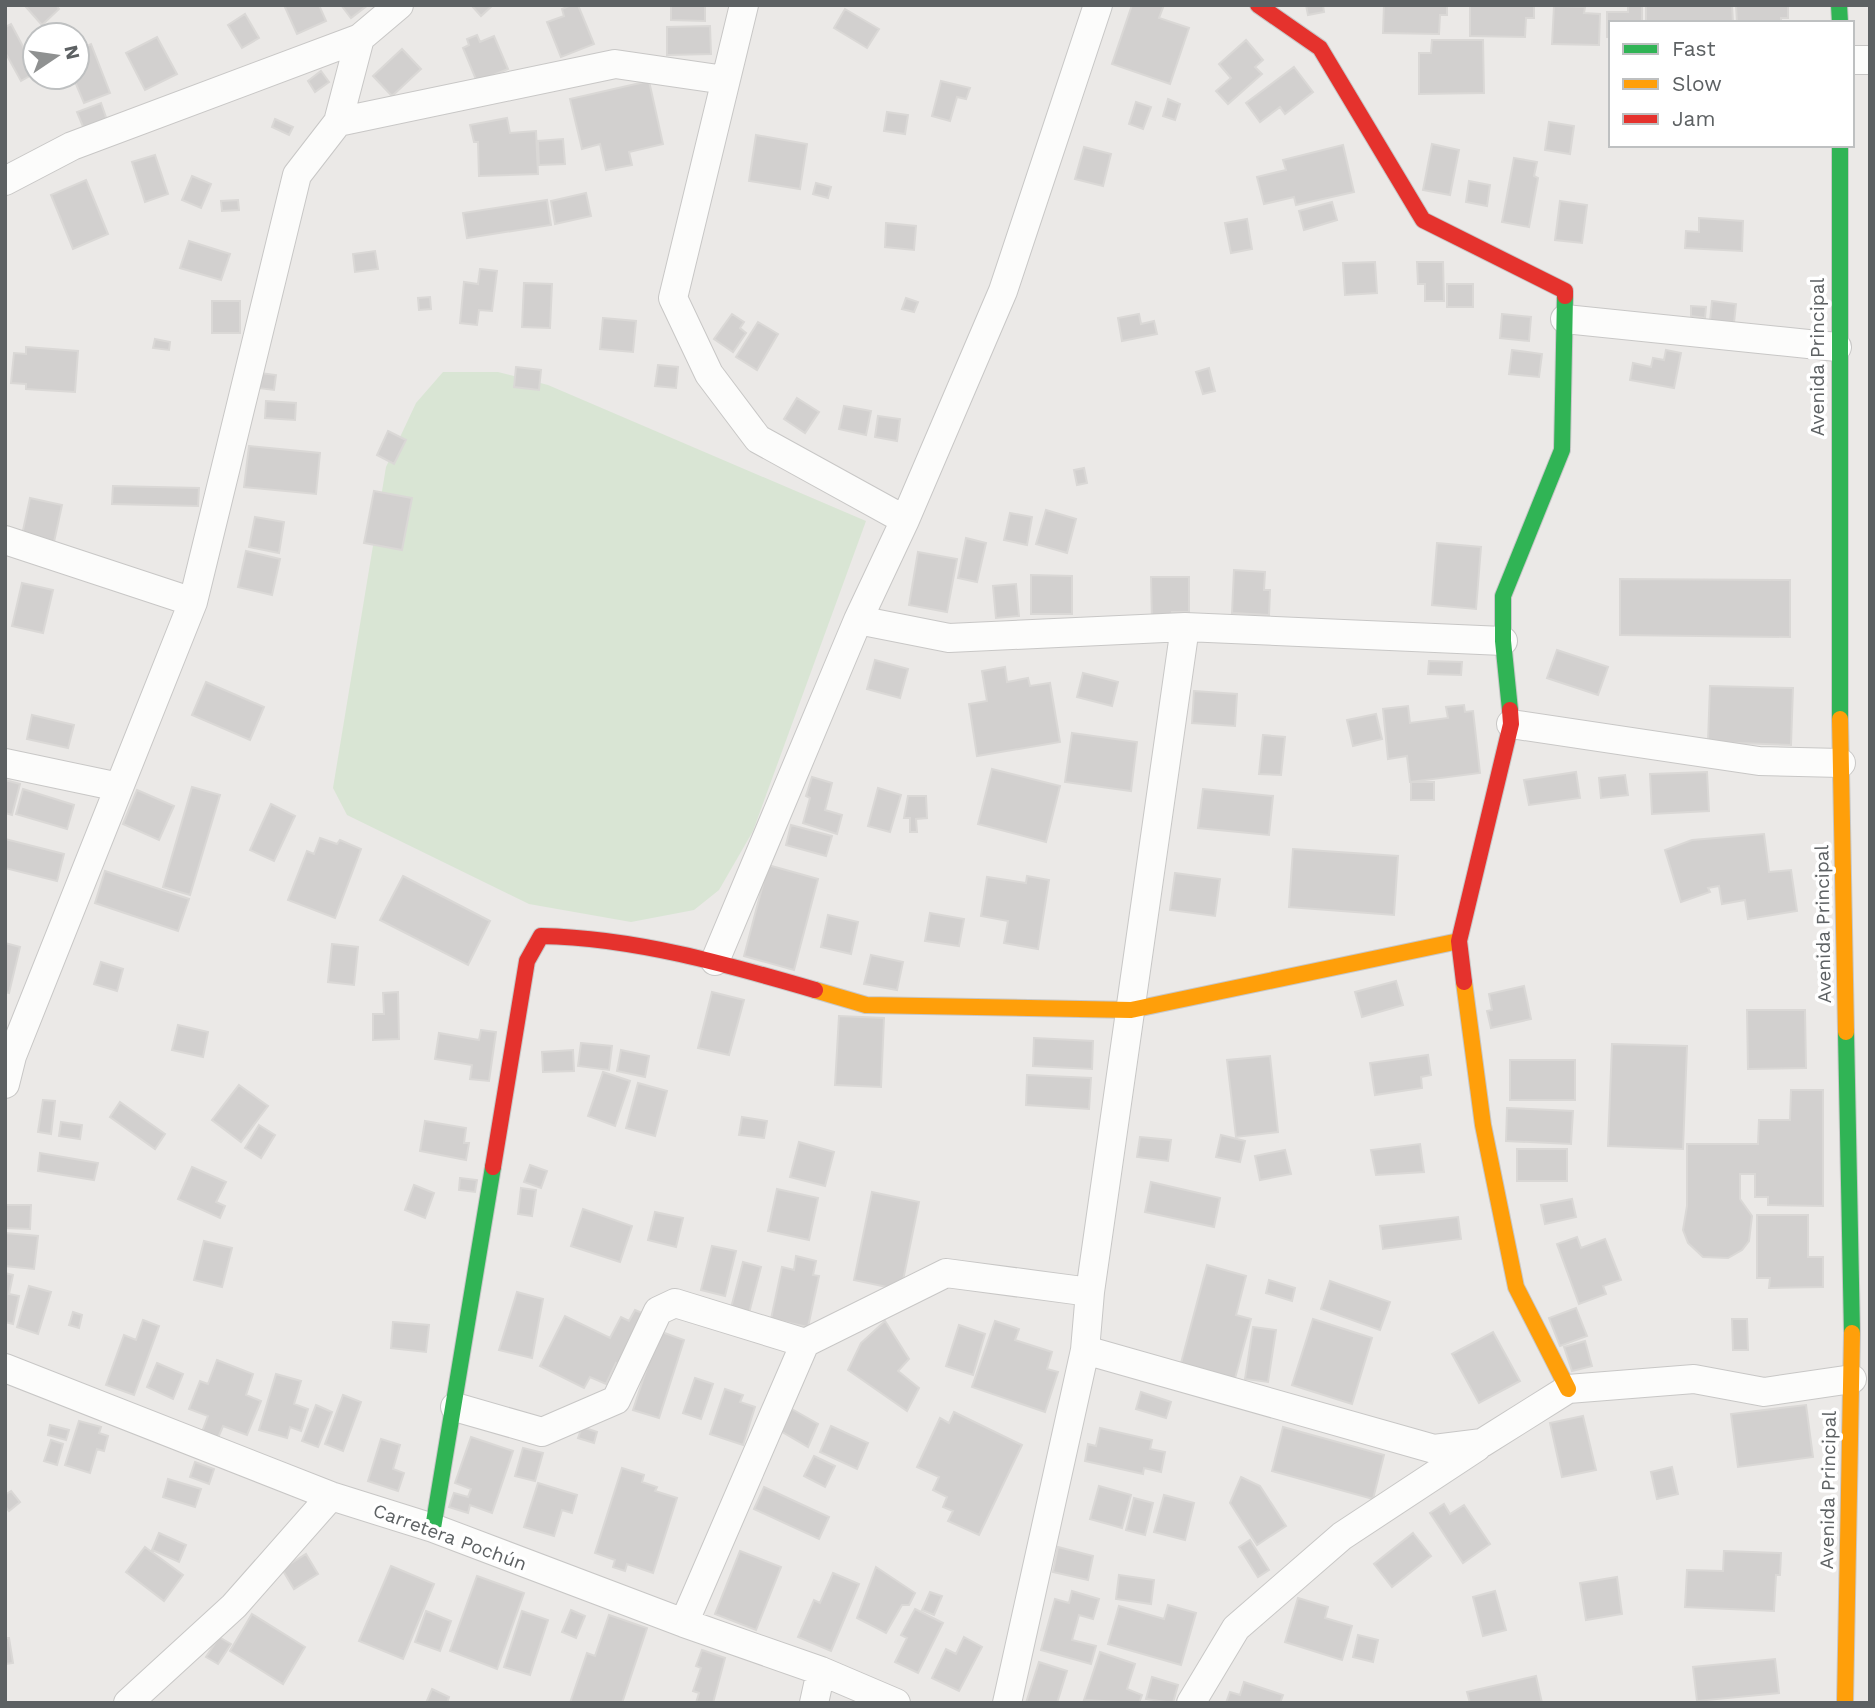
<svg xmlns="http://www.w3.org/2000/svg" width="1875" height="1708" font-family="'Work Sans',sans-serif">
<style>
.green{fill:#d9e5d4}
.building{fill:#d2d0cf;stroke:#dad8d6;stroke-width:2}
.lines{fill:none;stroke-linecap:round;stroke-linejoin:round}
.street-casing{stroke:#c8c7c6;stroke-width:30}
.fast-casing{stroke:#c7c7c7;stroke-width:18}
.slow-casing{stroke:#c7c7c7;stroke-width:18}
.jam-casing{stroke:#c7c7c7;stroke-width:18}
.street{stroke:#fcfcfb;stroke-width:28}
.fast{stroke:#30b455;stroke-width:16}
.slow{stroke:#ff9f0a;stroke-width:16}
.jam{stroke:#e5322d;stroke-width:16}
.labels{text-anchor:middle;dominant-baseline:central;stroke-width:7;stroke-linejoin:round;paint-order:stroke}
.street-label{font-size:19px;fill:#5d6163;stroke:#fff}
</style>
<rect width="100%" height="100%" fill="#ebe9e7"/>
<!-- green -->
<path class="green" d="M443,372h55l50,13 318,136 -113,310 -34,59 -25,20 -63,12 -102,-18 -182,-89 -14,-27 53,-321 30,-64z"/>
<!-- building -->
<path class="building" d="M28,5h28l3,4 -17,16 -16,-18z
M284,5h35l7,16 -29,13z
M341,5h27l-17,13z
M471,5h22l-12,11z
M571,5h7l16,39 -33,13 -14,-35 17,-6 -2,-7z
M671,5h34v16l-34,-1z
M1132,5h32l-5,13 30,10 -19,56 -58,-20z
M1306,5h17l1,7 -16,3z
M1384,5h63v10h-7l-1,19 -56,-1z
M1470,5h64v13h-8l-1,19 -55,-1z
M1646,5h86l1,18h-87z
M1736,5l52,1v12h-7v5h-44z
M1554,6l31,1 -1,6 16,1 -1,31 -47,-1z
M1628,6h14v17h-31v14h-4v-25h21z
M845,9l34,20 -12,19 -33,-20z
M245,14l14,24 -17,10 -14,-23z
M11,24l24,45v4l-14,8 -16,-29v-25z
M710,26l1,28 -44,1v-28z
M477,35l3,7 14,-6 14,33 -31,13 -14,-34 6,-3 -2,-6z
M157,37l20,37 -32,16 -19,-37z
M1246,40l17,20 -8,7 7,7 -34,30 -12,-13 15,-13 -12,-14z
M1432,40h51l1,53 -65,1v-41h12z
M91,44l19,49 -26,10 -11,-26h4v-16l4,-2 -3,-9z
M402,49l19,20 -29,27 -19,-20z
M1294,67l19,25 -28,22 -5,-7 -20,15 -14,-19z
M321,71l8,11 -14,10 -7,-11z
M649,81l14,63 -34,8 3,13 -26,5 -6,-26 -18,5 -12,-50z
M941,81l29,7 -4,11 -9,-2 -7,24 -18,-5z
M1168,99l12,5 -5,16 -12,-4z
M1136,102l15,5 -8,22 -14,-5z
M101,103l8,23 -23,8 -9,-22z
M887,112l21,3 -3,19 -21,-3z
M507,118l3,15 26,-2 2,43 -59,2 -1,-34h-4l-4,-17z
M275,119l18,8 -4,8 -17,-8z
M1549,122l25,4 -4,28 -25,-4z
M756,135l51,9 -7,45 -51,-8z
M563,139l2,25 -26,1 -1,-24z
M1432,144l27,6 -9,45 -27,-5z
M1343,145l11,47 -58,13 -2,-8 -30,7 -7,-27 29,-7 -3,-10z
M1084,147l27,7 -8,32 -28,-7z
M155,155l13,39 -23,8 -13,-40z
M1514,158l23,4 -3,14 4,2 -9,49 -27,-5z
M192,176l19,8 -10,24 -19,-8z
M86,180l22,54 -35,15 -22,-54z
M1469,181l21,4 -3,21 -21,-4z
M816,183l15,4 -3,11 -15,-4z
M586,193l5,23 -36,8 -4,-23z
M238,200l1,10 -17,1 -1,-10z
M547,200l4,25 -84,13 -4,-25z
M1560,201l27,4 -5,38 -27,-3z
M1332,202l5,18 -33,10 -5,-19z
M1699,218l44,3 -1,30 -57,-3 1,-17 13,1z
M1247,219l5,30 -21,4 -6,-30z
M886,223l30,3 -2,24 -29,-3z
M189,241l41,13 -9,26 -41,-12z
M375,251l3,18 -23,3 -2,-18z
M1375,262l2,31 -32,2 -2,-32z
M1417,262h26l1,39h-19v-17h-7z
M480,269l17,2 -5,40 -13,-1 -2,15 -17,-2 4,-41 14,2z
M524,283l28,1 -2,44 -28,-1z
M1447,284h26v23h-26z
M430,297l1,12 -12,1 -1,-12z
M906,298l12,4 -4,10 -12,-3z
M212,301h28v32h-28z
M1712,301l24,3 -2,19 -24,-2z
M1691,306l15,1 -1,11 -14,-2z
M732,314l12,8 -4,6 6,5 -13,19 -19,-13z
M1139,314l2,10 13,-3 3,13 -35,7 -4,-23z
M1502,314l29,3 -2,24 -29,-3z
M603,318l33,3 -3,31 -33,-3z
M758,322l20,12 -21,36 -21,-13z
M155,339l15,3 -1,8 -16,-2z
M26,347l52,4 -3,41 -49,-3v-5l-15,-1 3,-30 12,1z
M1512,350l30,4 -3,23 -30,-3z
M1666,350l15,3 -7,35 -44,-8 3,-17 18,4 2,-9 11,2z
M658,365l20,2 -2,21 -21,-2z
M516,367l25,3 -2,20 -25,-3z
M1209,368l6,23 -12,3 -7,-22z
M260,373l16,2 -2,15 -16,-2z
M797,398l22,14 -14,21 -21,-14z
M266,401l30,2 -1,17 -30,-2z
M844,406l27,5 -5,24 -27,-6z
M878,416l22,3 -3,22 -22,-4z
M388,431l18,9 -12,24 -17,-9z
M249,446l71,7 -4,41 -72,-7z
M1084,468l3,15 -10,2 -3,-15z
M113,486l86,2 -1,18 -86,-2z
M374,491l38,7 -10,52 -38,-7z
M30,498l32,7 -8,37 -32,-7z
M1046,510l30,9 -9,34 -31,-9z
M1010,513l22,4 -5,28 -23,-5z
M255,517l29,5 -5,31 -30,-6z
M966,538l20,5 -9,39 -19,-4z
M1437,543l44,4 -5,62 -44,-4z
M246,551l34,8 -8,36 -34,-8z
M918,552l39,7 -10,53 -38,-7z
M1234,570l31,2 -1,18h6l-1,25 -37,-2z
M1031,575l41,1v38h-41z
M1151,577h38v35h-17v11h-20z
M1620,579l170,1v57l-170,-2z
M22,583l31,7 -10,43 -31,-7z
M1016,584l3,32 -23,2 -3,-32z
M1557,650l51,17 -10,28 -51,-17z
M875,660l33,9 -8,29 -33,-9z
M1429,661l33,1 -1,13 -33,-1z
M1005,667l2,15 21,-4 2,8 20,-3 10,59 -83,14 -8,-52 18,-3 -5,-30z
M1083,673l35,9 -6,24 -35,-9z
M206,682l58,25 -14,33 -58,-25z
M1710,686l83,2 -2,57 -83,-3z
M1194,691l43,3 -2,32 -43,-3z
M1464,705l1,7 8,-1 7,62 -70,9 -3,-26 -19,3 -5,-50 25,-3 2,17 38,-5 -2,-11z
M1376,714l6,25 -29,7 -6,-26z
M32,715l42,10 -6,23 -41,-9z
M1072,733l65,9 -6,49 -66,-9z
M1263,735l22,2 -4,38 -22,-1z
M992,769l68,17 -14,56 -68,-18z
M1576,772l4,26 -51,7 -5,-25z
M1707,772l2,39 -57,3 -2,-40z
M1625,775l3,20 -27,3 -2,-20z
M812,777l20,6 -7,27 17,5 -5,19 -34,-11 7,-25 -4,-2z
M5,780l15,4 -8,31 -7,-2z
M1411,782h23v18h-23z
M192,787l28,8 -30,100 -27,-8z
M878,788l23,7 -11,37 -22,-6z
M23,789l51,16 -7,24 -51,-15z
M1203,789l70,7 -4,39 -71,-7z
M137,790l37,16 -15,34 -36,-16z
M908,796h18l1,22 -11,1 1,13h-7v-14h-6z
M271,804l24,12 -21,45 -24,-11z
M791,825l41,11 -6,20 -40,-11z
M1764,834l5,38 22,-2 6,41 -49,8 -3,-19 -23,4 -3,-18 -11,2 2,4 -29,10 -16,-52 27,-10z
M320,838l17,6 3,-4 21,9 -26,69 -47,-18 19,-49 7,3z
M5,839l59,15 -7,27 -52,-13z
M1293,849l105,7 -4,59 -105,-8z
M768,865l50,14 -24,91 -50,-14z
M105,871l84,28 -11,32 -83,-28z
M1175,873l45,6 -5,37 -45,-6z
M403,876l87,45 -22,44 -88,-45z
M1027,876l22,4 -11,69 -34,-6 4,-22 -27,-5 6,-39 39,6z
M930,913l34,6 -5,27 -34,-5z
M828,915l30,7 -7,32 -30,-7z
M5,943l15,4 -11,46 -4,-1z
M332,944l26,3 -4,38 -26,-3z
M871,955l32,7 -6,28 -33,-6z
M101,962l22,7 -6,22 -23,-7z
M1396,981l7,24 -41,12 -7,-25z
M1524,986l7,33 -40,9 -4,-17 5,-1 -3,-16z
M398,992l1,47 -26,1v-26h11l-1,-21z
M712,992l32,8 -15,55 -31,-7z
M1747,1010h58l1,58 -58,1z
M839,1016l45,2 -3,69 -46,-2z
M178,1025l30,7 -5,25 -31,-7z
M481,1030l15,2 -7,49 -19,-2 2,-14 -37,-6 4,-26 40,7z
M1034,1038l59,3 -1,28 -59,-3z
M581,1043l31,3 -3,24 -31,-4z
M1612,1044l75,2 -4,103 -75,-3z
M573,1050l1,21 -31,1 -1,-20z
M621,1050l28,6 -4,21 -28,-6z
M1428,1055l3,20 -10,2 1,11 -47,7 -5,-32z
M1270,1056l8,76 -42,5 -9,-77z
M1510,1060h65v40h-65z
M603,1072l27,9 -15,45 -27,-10z
M1027,1075l64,3 -2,31 -63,-4z
M638,1083l29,8 -12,45 -29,-8z
M239,1085l29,21 -27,36 -29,-22z
M1791,1090h32v116l-55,-1v-8h-13v-23h-15v25l12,17 -3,25 -7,9 -14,8 -25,-1 -15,-14 -5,-13 4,-24v-62h71l1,-24h31z
M43,1100l12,1 -4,33 -13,-2z
M120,1102l45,32 -10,15 -45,-32z
M1507,1108l66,3 -2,33 -65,-3z
M742,1117l25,4 -3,17 -25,-3z
M425,1121l41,7 -2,15h5l-3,17 -46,-9z
M61,1122l21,3 -2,14 -21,-3z
M259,1125l16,10 -14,23 -16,-10z
M1221,1135l24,6 -5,21 -24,-5z
M1140,1137l31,3 -3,21 -31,-4z
M799,1142l35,10 -9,34 -35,-9z
M1420,1144l4,28 -48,3 -5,-25z
M1517,1149h50v32h-50z
M1285,1150l6,24 -31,6 -5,-24z
M40,1153l58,10 -4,17 -56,-9z
M530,1165l17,6 -6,17 -17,-6z
M192,1167l34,15 -10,20 9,4 -5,12 -42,-19z
M460,1178l17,2 -2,12 -16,-2z
M1151,1182l69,16 -6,29 -69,-15z
M414,1185l20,8 -9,25 -20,-8z
M521,1188l15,2 -4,26 -14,-2z
M777,1189l41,9 -9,42 -41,-9z
M872,1192l47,10 -18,88 -47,-10z
M1572,1199l4,18 -31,7 -4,-19z
M5,1205h26l-1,24 -25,-1z
M583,1209l49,17 -12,36 -49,-16z
M655,1212l28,6 -7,29 -28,-7z
M1757,1215h51v42h15v30l-54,1 1,-10h-13z
M1458,1217l3,22 -78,10 -3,-23z
M5,1233l33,3 -4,33 -29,-3z
M1577,1237l4,11 24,-9 16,41 -18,6 3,8 -27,10 -22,-60z
M204,1241l28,7 -10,39 -28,-7z
M712,1246l24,5 -11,45 -24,-6z
M796,1256l20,5 -3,14 6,1 -11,51 -37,-8 11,-52 12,3z
M743,1262l18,5 -12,46 -18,-5z
M1207,1265l39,11 -10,39 15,4 -17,63 -54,-15z
M5,1273l8,2 -4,19 10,2 -6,28 -8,-2z
M1269,1280l26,8 -3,13 -26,-8z
M1330,1281l60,21 -10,28 -59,-21z
M29,1286l22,6 -13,42 -21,-7z
M517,1292l26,7 -11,59 -33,-8z
M1576,1308l11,28 -27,10 -11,-28z
M635,1310l14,6 -26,51 -7,-4 -10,21 -16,-7 -6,11 -44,-22 25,-50 45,22 11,-21 8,4z
M73,1312l9,3 -3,13 -10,-3z
M1313,1319l59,19 -20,66 -60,-19z
M1732,1319h15l1,31h-15z
M143,1320l16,6 -25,69 -28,-10 18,-50 12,5z
M885,1321l24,38 -11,12 21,17 -12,23 -59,-41 13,-27z
M995,1321l24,8 -4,11 37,12 -5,17 11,3 -13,40 -73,-25z
M393,1322l36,3 -3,27 -35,-4z
M959,1325l26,9 -12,41 -27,-9z
M1253,1327l23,3 -8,52 -23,-3z
M659,1331l25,9 -25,78 -26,-8z
M1493,1332l27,49 -41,22 -27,-49z
M1585,1341l7,25 -20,5 -8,-24z
M217,1360l36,14 -7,21 15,6 -14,34 -24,-9 -5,12 -16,-6 6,-16 -19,-7 11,-28 8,3z
M157,1363l26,11 -10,25 -26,-12z
M276,1374l25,7 -7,23 14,5 -7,22 -11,-4 -3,11 -28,-8z
M695,1378l18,6 -12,35 -18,-6z
M725,1389l18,6 -3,7 15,5 -12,38 -33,-11z
M1141,1392l30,10 -5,16 -30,-9z
M343,1395l18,7 -18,49 -18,-7z
M316,1405l16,7 -14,35 -16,-6z
M1806,1405l7,52 -75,10 -7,-53z
M790,1408l28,16 -10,23 -29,-17z
M954,1412l68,33 -43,90 -31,-14 5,-10 -10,-4 4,-10 -14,-7 6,-13 -22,-10 23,-49 9,5z
M1583,1416l13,54 -34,7 -12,-54z
M79,1421l22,6 -2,6 9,3 -4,15 -7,-2 -7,24 -25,-8z
M50,1425l19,5 -3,10 -18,-5z
M831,1426l37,17 -11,26 -37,-17z
M582,1427l15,5 -3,11 -16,-5z
M1283,1427l101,28 -11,44 -101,-28z
M1100,1428l52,12 -2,9 15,3 -4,20 -17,-4 -1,6 -58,-13 3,-17 8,2z
M471,1437l42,14 -21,62 -22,-8 -2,8 -19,-6 5,-14 14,4 3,-8 -16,-6z
M381,1439l19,6 -7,24 11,4 -6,18 -30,-10z
M51,1440l12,4 -6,21 -13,-4z
M523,1448l20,5 -8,28 -20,-5z
M814,1456l21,10 -10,21 -21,-11z
M195,1462l19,7 -5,15 -19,-7z
M1672,1467l6,27 -21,5 -6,-27z
M622,1468l22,7 -2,7 15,5 -2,4 22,7 -24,75 -26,-9 -2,7 -12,-4 2,-7 -20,-7z
M1241,1477l19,9 26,40 -29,19 -27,-42z
M168,1479l33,10 -6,18 -32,-10z
M538,1483l39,12 -5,18 -10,-3 -8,26 -30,-9z
M1099,1486l32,9 -9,33 -32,-9z
M764,1487l65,30 -10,22 -65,-30z
M11,1491l9,11 -11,9 -4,-5v-11z
M1164,1495l30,8 -9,37 -31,-8z
M1134,1498l19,5 -8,32 -19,-5z
M1444,1504l6,10 14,-9 26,39 -27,19 -33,-50z
M159,1533l27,12 -7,17 -27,-12z
M1413,1533l18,23 -39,31 -18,-23z
M1250,1540l19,30 -11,7 -19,-30z
M145,1547l38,28 -19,26 -38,-29z
M1058,1547l35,9 -5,24 -35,-8z
M740,1551l41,16 -25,63 -41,-16z
M1724,1551l57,2 -1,22h-4l-2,36 -89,-4 2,-37 36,1z
M306,1554l12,20 -24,15 -12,-20z
M391,1566l43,18 -31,75 -44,-18z
M876,1567l39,26 -6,12h-7l-16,28 -29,-15z
M833,1573l26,11 -28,67 -33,-14 16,-37 6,3z
M1119,1575l35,5 -3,24 -35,-5z
M477,1576l47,17 -27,76 -47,-18z
M1617,1577l5,37 -36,6 -6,-37z
M1072,1591l27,8 -6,20 -14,-4 -7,25 24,6 -5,18 -50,-14 14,-51 14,4z
M1495,1591l11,39 -23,6 -10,-39z
M930,1592l12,4 -8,19 -12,-5z
M1298,1598l30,9 -3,11 27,8 -10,34 -57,-18z
M1168,1605l28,8 -15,52 -73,-21 11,-38 45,13z
M915,1609l28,14 -25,50 -23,-11 12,-24 -6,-3z
M571,1610l14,6 -9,22 -14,-6z
M426,1611l25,10 -11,30 -25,-9z
M522,1611l26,9 -18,55 -26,-8z
M252,1614l53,33 -22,37 -53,-33z
M609,1615l38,13 -25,75h-52l17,-50 8,3z
M1358,1635l20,5 -5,22 -20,-5z
M219,1637l12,7 -13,20 -12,-7z
M964,1637l18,10 -23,44 -27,-13 14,-29 10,5z
M5,1638h4l4,25 -8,1z
M702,1650l23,8 -12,45h-17l3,-10 -6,-2 8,-23 -5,-2z
M1100,1652l35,12 -8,25 15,6 -3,8 -55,-3z
M1775,1659l4,34 -82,8 -4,-34z
M1039,1662l28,9 -10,32h-31z
M1536,1676l6,27h-72l-3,-11z
M1152,1677l26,8 -5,18 -27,-4z
M1244,1682l39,13 -3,8h-54l4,-11 10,3z
M432,1689l17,8 -2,6h-21z"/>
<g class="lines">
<!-- street casing -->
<g class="street-casing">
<path id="street" d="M744,5l-71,293 36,76 49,65 147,81
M1852,60h18
M338,122l277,-58 110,16
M5,181l67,-35 288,-108 39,-33
M1565,319l272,28
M5,540l188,62
M858,620l91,18 236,-11 318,14
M1511,724l248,37 82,2
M5,763l114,24
M715,961l143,-341 47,-100 98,-229 95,-286
M5,1084l7,-28 181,-454 104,-427 41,-53 22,-84
M1085,1350l349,99 48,-6 86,-54 126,-10 70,13 88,-13
M5,1368l326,128 102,32 251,95 137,48 75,32
M455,1407l87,25 74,-32 42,-89 17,-8 130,40
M684,1623l121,-280 141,-70 144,19
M128,1703l106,-97 97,-110
M814,1703l7,-32
M1007,1703l78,-353 5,-58 95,-665
M1191,1703l45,-75 106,-92 135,-89"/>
</g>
<!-- fast casing -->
<g class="fast-casing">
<path id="fast" d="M1839,5l1,18
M1840,145v574
M1510,710l-7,-69v-45l59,-146 3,-154
M1846,1032l6,301
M433,1528l60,-361"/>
</g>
<!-- slow casing -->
<g class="slow-casing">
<path id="slow" d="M1840,719l6,313
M1464,982l19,143 33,162 52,102
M815,990l51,15 265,5 328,-69
M1845,1703l7,-370"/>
</g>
<!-- jam casing -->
<g class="jam-casing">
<path id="jam" d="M1258,5l62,43 103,172 142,71v5
M1464,982l-5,-41 52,-217 -1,-14
M493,1167l34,-206 14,-25c94,2 185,28 274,54"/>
</g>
<!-- street -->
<use href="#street" class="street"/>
<!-- fast -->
<use href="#fast" class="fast"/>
<!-- slow -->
<use href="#slow" class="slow"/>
<!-- jam -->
<use href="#jam" class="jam"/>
</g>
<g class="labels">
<!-- street labels -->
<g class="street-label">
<text transform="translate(1817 357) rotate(-90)">Avenida Principal</text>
<text transform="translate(1823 924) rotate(-91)">Avenida Principal</text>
<text transform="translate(1828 1490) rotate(-89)">Avenida Principal</text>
<text transform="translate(450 1537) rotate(20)">Carretera Pochún</text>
</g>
</g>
<!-- border -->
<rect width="1875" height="1708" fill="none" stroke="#5d6163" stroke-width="14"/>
<!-- legend -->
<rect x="1609" y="21" width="245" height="126" fill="#ffffff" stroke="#bec0c1" stroke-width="2"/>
<rect x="1623" y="44" width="35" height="10" fill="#30b455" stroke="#bec0c1" stroke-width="2"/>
<text x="1672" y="56" font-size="21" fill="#5d6163">Fast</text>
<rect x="1623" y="79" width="35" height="10" fill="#ff9f0a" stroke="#bec0c1" stroke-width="2"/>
<text x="1672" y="91" font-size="21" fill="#5d6163">Slow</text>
<rect x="1623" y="114" width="35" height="10" fill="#e5322d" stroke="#bec0c1" stroke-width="2"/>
<text x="1672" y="126" font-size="21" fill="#5d6163">Jam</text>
<!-- north arrow -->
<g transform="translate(56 56) rotate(77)"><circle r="33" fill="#ffffff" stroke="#bec0c1" stroke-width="2"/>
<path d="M0-5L12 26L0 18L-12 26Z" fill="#8f9191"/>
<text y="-10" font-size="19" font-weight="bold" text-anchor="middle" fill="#5d6163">N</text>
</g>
</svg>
